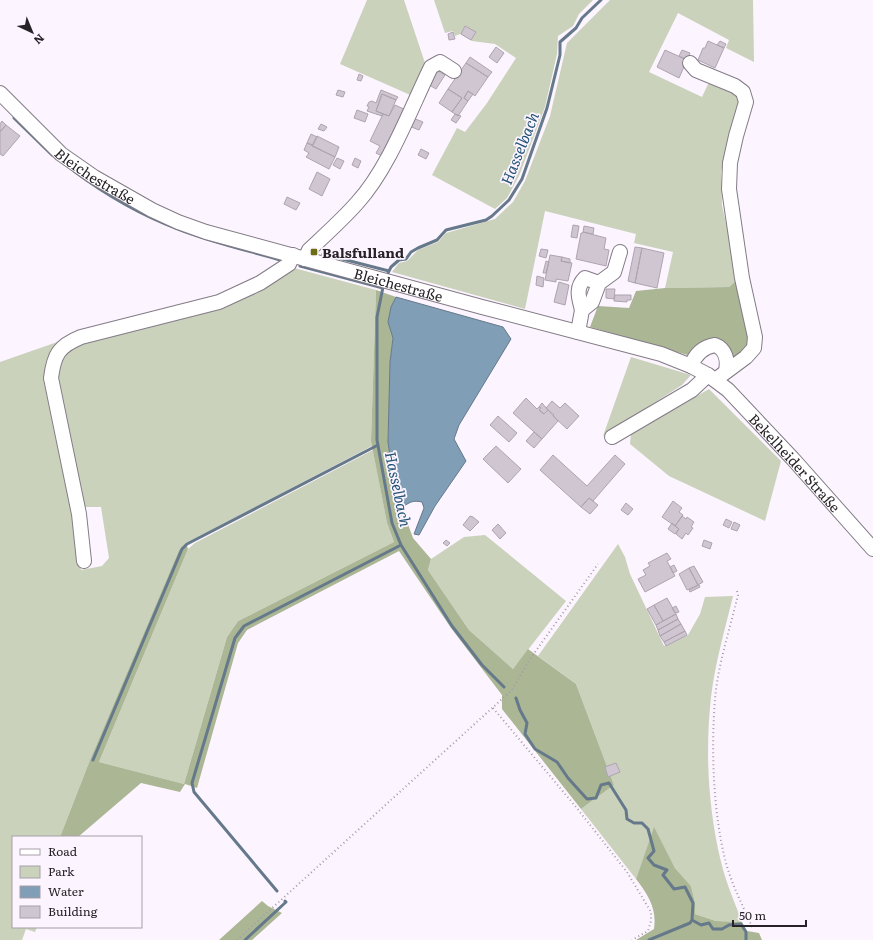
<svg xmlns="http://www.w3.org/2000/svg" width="873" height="940" font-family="Literata,serif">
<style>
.green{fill:#cad2bc}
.forest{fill:#aab694}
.water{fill:#809eb6;stroke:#65798b}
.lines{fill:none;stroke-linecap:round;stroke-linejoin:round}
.stream{stroke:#65798b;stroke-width:3}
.building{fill:#d0c6d2;stroke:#ada4b0}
.minor-casing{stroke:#837b86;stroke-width:16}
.path{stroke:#a59ea6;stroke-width:2;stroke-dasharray:1 3;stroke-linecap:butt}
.minor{stroke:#fff;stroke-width:14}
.poi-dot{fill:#6c6e12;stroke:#fcf4fe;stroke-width:1.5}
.labels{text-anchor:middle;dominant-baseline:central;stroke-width:3.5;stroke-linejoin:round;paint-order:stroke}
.street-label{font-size:14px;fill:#262227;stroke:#fcf4fe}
.poi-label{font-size:14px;font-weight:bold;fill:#262227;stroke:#fcf4fe;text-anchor:start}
.water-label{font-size:15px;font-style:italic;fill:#215276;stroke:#fcf4fe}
</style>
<rect width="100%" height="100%" fill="#fcf4fe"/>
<!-- green -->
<path class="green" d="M367,0h37l21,63 5,1 -15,33 -75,-33z
M434,0h159l-14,14 -6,12 -15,10 -1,18 -12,53 -26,69 -12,22 -12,11 -63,-34 25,-47 8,4 22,-29 29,-45 -21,-14 -23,-3 -12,-7 -5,2 -2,-5 -8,2z
M610,0h143l1,62 -28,-14 3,-8 -51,-27 -29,59 53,25 8,-17 24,9 9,10 -10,24 -12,49 1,33 16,74 -9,8 -64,1 8,-36 -39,-9 2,-9 -91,-23 -20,98 -133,-37 7,-9 8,-2 11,-11 20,-8 8,-9 49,-14 18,-17 12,-21 25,-65 17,-73z
M294,268l82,22 -5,151 1,5 -186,97 -7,7 -89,210 -30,77h-47v90h24l-2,5 -9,-3 -4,11h-22v-578l63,-22c-13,16 -14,20 -16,41l26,132 8,57 21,-4 7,-8 -8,-51h-21l-26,-129c1,-5 1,-11 3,-16 4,-10 17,-17 26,-22l138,-35 43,-19z
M631,357l60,18 -9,10 -79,51z
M709,389l72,72 -16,60 -96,-45 -39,-32 1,-10z
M373,450l14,73 7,19 -156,79 -11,16 -43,147 -85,-22 89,-213 7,-6z
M485,535l81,66 -53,68 -44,-39 -41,-60 3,-11 33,-22z
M618,544l7,13 5,17 34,72 24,-11 12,-21 5,-17 28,-1c-8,33 -18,67 -22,101 -6,55 -3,111 10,165 5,21 14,41 21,60l-26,-1 -21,-7v-11l-4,-17 -16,-18 -21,-40 -18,51 -55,-70 33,-24 -38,-101 -38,-28z"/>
<!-- forest -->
<path class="forest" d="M738,279l13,68 -21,19 -5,-19 -34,9 -101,-29 8,-21 31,2 7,-17 29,-3 64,-1z
M376,290l20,7 -5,10 -3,15 5,16 -3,24 -2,80 5,35 9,31 11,30 18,21 -3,11 41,60 44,39 15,-20 48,35 38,101 -33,24 -79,-100v-14l-51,-67 -52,-77 -152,79 -9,13 -41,145 -12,-4 -5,8 -39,-9 -63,54h-18l30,-77 89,-210 7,-7 2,6 -89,213 85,22 43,-147 11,-16 156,-79 -7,-19 -16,-82z
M654,827l21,41 16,18 4,17v11l21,7 26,1 5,9 12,2 3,7h-126l18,-11c3,-21 -6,-34 -18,-50z
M262,901l6,5 14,7 -30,27h-33z"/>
<!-- water -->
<path class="water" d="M396,297l107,30 8,12 -52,86 -5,14 12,22 -31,45 -16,29 -5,-1 10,-26 -2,-6c-9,-2 -13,0 -20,6l-9,-31 -5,-35 2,-80 3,-24 -5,-16 3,-15z"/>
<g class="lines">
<!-- stream -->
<path class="stream" d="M14,118l38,37
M74,171c32,24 67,44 104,58 33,13 68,21 102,31
M323,254l66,17
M300,266l83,22
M388,273l3,-6 8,-7 7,-1 5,-7 7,-4 19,-8 9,-10 40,-10 6,-4 17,-16 13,-21 25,-71 13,-53v-13l16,-14 6,-10 19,-18
M383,287l-6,30v123l15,83 9,22 51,81 30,39 22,22
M516,698l4,12 7,13 -2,11 10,15 22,13 11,16 19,21 9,-1 5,-13 8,-2 17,27 1,9 7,4h8l6,6 6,22 -6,7 6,7 13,5 -4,5 11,14 11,-2 8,16 -1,17 9,5 8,-2 4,6h9l7,-4 12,-1 5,8v8
M93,760l89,-211 5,-5 191,-99
M277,891l-83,-99 -2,-9 43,-145 9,-12 157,-81
M245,940l41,-38 -1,-1
M649,940l41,-17 2,-3"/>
</g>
<!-- building -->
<path class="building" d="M465,26l11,6 -5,8 -10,-6z
M453,32l2,7 -6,1 -1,-6z
M708,41l16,7 -9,20 -17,-8 5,-12h2z
M720,41l6,3 -2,4 -7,-3z
M496,47l8,6 -7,10 -8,-6z
M665,50l22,10 -8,18 -22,-11z
M682,50l8,3 -3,7 -8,-4z
M470,57l22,15 -4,5 -22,-14z
M466,63l22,14 -13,19 -7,-5 -4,7 4,3 -10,15 -6,-4 10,-14 -14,-9z
M435,69l10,6 -9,14 -10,-6z
M359,74l4,2 -2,5 -4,-1z
M448,89l14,9 -10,14 -13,-9z
M338,90l7,2 -2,5 -7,-2z
M381,90l17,7 -2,3 -14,-6 -6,17 7,3 -1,2 -15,-5 2,-4 -2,-1 2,-4 3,-1 4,2z
M468,91l5,3 -5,7 -4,-3z
M382,94l14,6 -7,16 -13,-5z
M395,105l11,5 -22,47 -8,-4 4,-7 -10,-5 13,-27 6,2z
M357,110l11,4 -3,8 -11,-4z
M455,114l6,2 -5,7 -5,-3z
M413,118l10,4 -4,8 -10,-4z
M2,121l4,4 -6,7v-8z
M321,124l6,3 -3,4 -6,-2z
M6,125l14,11 -17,20 -3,-2v-22z
M311,134l6,3 -4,8 -6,-2z
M317,136l22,11 -4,10 -23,-11z
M307,143l28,14 -6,12 -23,-12 3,-4 -5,-3z
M421,149l8,4 -3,6 -8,-4z
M337,158l7,3 -4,8 -7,-4z
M355,158l6,3 -3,7 -6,-3z
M317,172l13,7 -8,17 -13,-7z
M287,197l13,6 -4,7 -12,-6z
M573,225l6,1 -2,12 -6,-1z
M584,226l10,2 -1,6 -10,-2z
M583,232l23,6 -2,11 5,1 -3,16 -30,-7 5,-26h2z
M635,247l7,1 -7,35 -7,-2z
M642,248l22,5 -7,35 -22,-5z
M541,249l7,1 -2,8 -7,-2z
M550,255l12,2 -1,4 11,2 -4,18 -12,-2v3l-11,-2z
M562,257l8,2v4l-9,-2z
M546,261l3,1 -3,11h-3z
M537,276l7,2 -1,9 -7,-2z
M559,282l10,3 -4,20 -11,-3z
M606,289h9l-1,10 -8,-1z
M615,295h16v5h-4v2l-13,-1z
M526,398l11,11 2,-2 2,1 -2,2 5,4 4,-4 10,11 -16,18 -29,-26z
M552,401l8,7 5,-5 14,13 -12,13 -14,-13 1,-1 -8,-7z
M542,403l6,7 -4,4 -5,-4 2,-2 -2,-1z
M498,416l19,17 -8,9 -19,-17z
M534,432l8,7 -8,9 -8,-7z
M496,446l25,23 -13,14 -25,-24z
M553,455l34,31 28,-31 10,9 -32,37 -4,-3 -8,9 -41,-37z
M589,498l9,7 -8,9 -9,-7z
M673,501l9,7 -3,4 4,3 -8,11 -13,-9z
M626,503l7,6 -5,6 -7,-5z
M470,516l3,1 6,5 -9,9 -7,-6z
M682,516l4,3 1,-2 7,5 -3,5 2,1 -5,7 -2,-2 -4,6 -6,-5 3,-5 -4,-3z
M726,519l6,3 -3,6 -6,-3z
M734,522l6,3 -3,6 -6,-2z
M672,523l7,6 -4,5 -7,-5z
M498,524l8,9 -6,6 -8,-9z
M446,540l4,3 -3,3 -4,-3z
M704,540l8,3 -2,6 -8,-3z
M667,553l4,6 -4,2 8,15 -30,16 -7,-13 8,-4 -3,-5 7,-4 -2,-3z
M674,565l3,6 -4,2 -3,-6z
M694,566l9,16 -5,3 -9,-17z
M689,568l9,17 -11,5 -8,-16z
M699,585l1,2 -10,5 -1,-2z
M667,598l9,16 -13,7 -9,-16z
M654,605l9,16 -7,4 -9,-16z
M676,606l3,6 -4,1 -3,-5z
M676,614l2,5 -20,11 -2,-5z
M678,619l3,5 -21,12 -2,-6z
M681,624l4,7 -21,11 -4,-6z
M685,631l2,4 -21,11 -2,-4z
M616,763l4,9 -12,5 -3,-10z"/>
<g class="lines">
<!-- minor casing -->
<g class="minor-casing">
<g id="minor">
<path d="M690,63l6,7 39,16 8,6 3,10 -10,34 -6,27 -1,26 13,89 13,59 -1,11 -8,9 -31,23"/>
<path id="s1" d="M0,93l61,61 33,23 58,33 26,12 28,10 276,75 179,47 30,12 17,9 20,15 65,69 80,90"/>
<path d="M305,259l4,-9c16,-15 33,-30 48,-47 32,-35 53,-93 74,-136l9,-5 14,9"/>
<path d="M582,310c-3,-12 -7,-22 3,-32l14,5"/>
<path d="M578,332l4,-22 10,-8 7,-19 15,-11 6,-20"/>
<path d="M691,366c4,-11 12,-19 24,-21 11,4 13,16 11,26"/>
<path d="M612,437l80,-47 16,-15"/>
<path d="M84,561l-5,-47 -28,-136c3,-24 8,-32 30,-41l138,-35 41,-19 29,-19 4,-9"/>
</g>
</g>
<!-- path -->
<path class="path" d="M737,591l1,4c-8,34 -20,69 -23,104 -4,51 -2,114 11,164 6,22 17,43 26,64
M493,708l83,99 51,65 24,40v9l-3,10 -16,9
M237,940l275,-250 18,-31 68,-95"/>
<!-- minor -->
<use href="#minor" class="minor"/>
</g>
<!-- markers -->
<rect class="poi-dot" x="310" y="248" width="8" height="8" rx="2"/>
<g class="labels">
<!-- street labels -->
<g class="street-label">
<text stroke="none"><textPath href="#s1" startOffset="127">Bleichestraße</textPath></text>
<text stroke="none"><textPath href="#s1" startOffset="451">Bleichestraße</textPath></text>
<text stroke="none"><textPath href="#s1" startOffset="898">Bekelheider Straße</textPath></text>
</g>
<!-- poi labels -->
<g class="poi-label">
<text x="322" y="252">Balsfulland</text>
</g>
<!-- water labels -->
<g class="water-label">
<text transform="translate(519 148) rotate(-68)">Hasselbach</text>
<text transform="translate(399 489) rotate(78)">Hasselbach</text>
</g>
</g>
<!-- legend -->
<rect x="12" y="836" width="130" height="92" fill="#fcf4fe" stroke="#a6a0a8"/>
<rect x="20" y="849" width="20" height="6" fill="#ffffff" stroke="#a6a0a8"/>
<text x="48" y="856" font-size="12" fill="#262227">Road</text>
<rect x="20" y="866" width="20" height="12" fill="#cad2bc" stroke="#a6a0a8"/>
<text x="48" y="876" font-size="12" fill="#262227">Park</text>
<rect x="20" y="886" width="20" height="12" fill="#809eb6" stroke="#a6a0a8"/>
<text x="48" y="896" font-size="12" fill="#262227">Water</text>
<rect x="20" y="906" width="20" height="12" fill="#d0c6d2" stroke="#a6a0a8"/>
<text x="48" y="916" font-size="12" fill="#262227">Building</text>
<!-- north arrow -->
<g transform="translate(32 32) rotate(136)" stroke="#fcf4fe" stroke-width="3" paint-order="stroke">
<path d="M0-3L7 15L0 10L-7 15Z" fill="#262227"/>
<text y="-6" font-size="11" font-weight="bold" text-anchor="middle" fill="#262227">N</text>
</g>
<!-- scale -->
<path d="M733 920v6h73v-6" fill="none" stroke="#262227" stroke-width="2"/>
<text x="739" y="920" font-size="12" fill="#262227" stroke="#fcf4fe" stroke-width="3" paint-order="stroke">50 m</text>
</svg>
